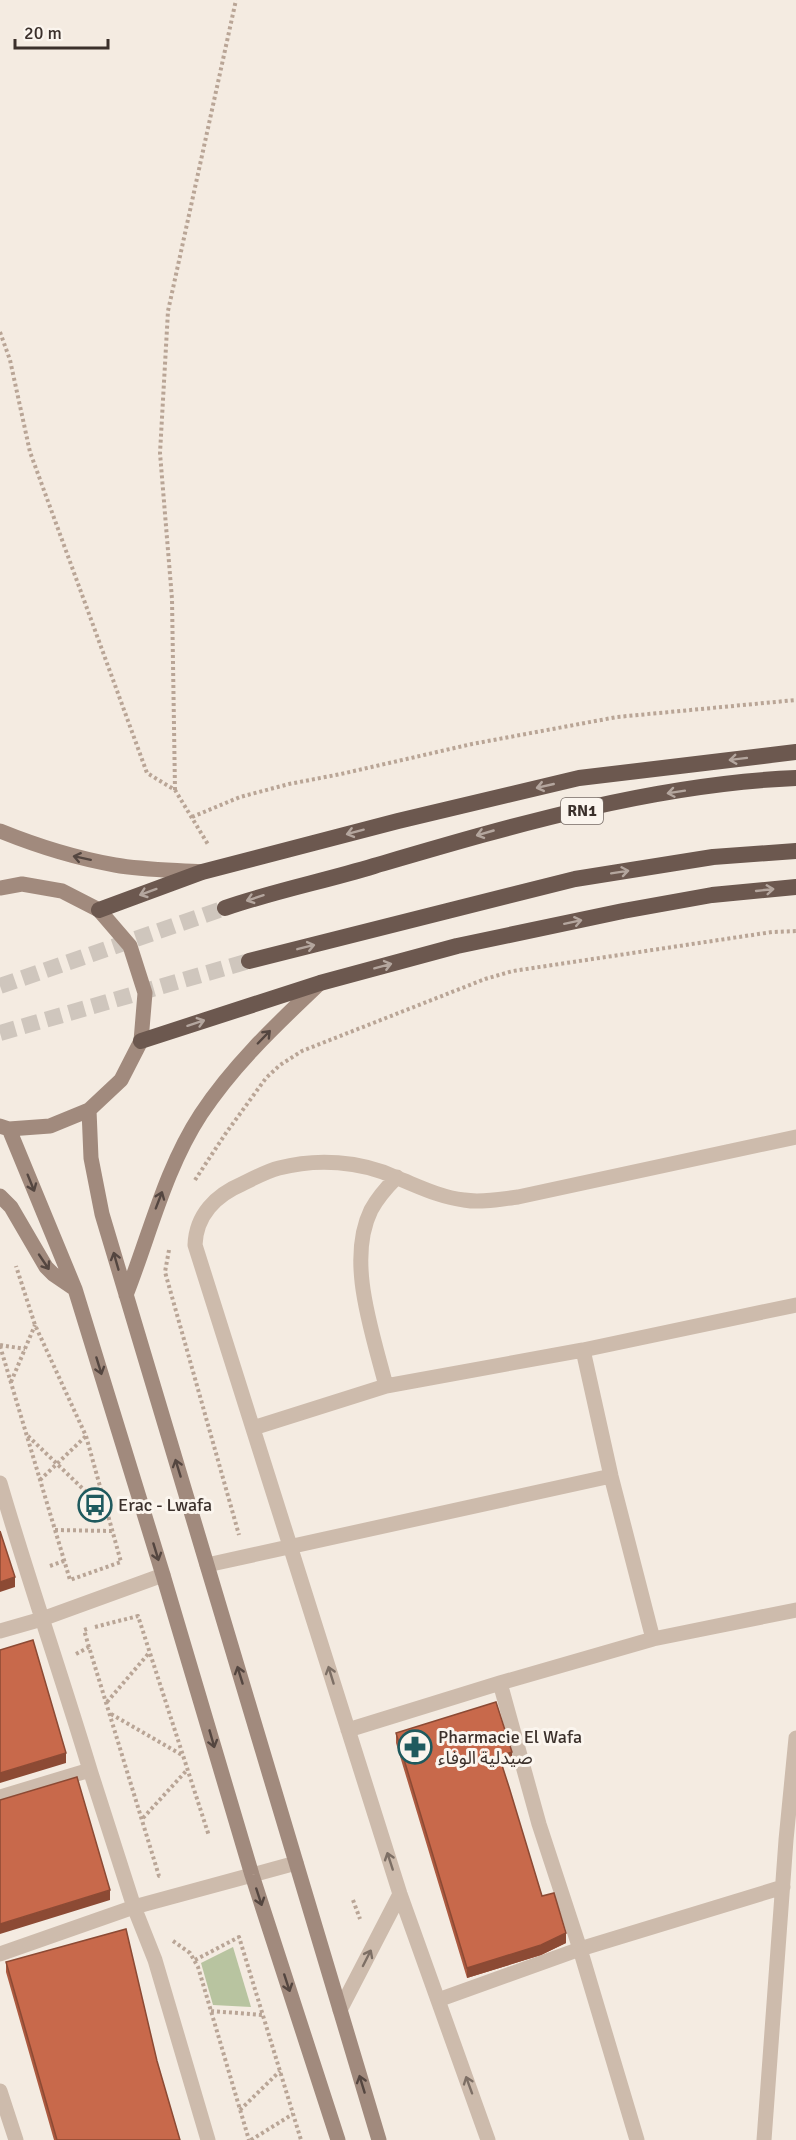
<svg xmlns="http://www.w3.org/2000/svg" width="796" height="2140" font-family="Signika,'Noto Sans Arabic',sans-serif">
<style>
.green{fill:#b8c4a0}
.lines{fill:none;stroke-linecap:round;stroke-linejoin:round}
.trunk-tunnel{stroke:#cfc6bd;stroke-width:16;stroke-dasharray:16 8;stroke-linecap:butt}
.path{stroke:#b9a596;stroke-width:4;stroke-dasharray:3 3;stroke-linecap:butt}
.minor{stroke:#cdbbac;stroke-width:15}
.secondary{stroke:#a18a7d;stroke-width:15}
.trunk{stroke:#6c584f;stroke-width:16}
.wall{fill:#ac5a40}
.shaded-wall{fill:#8c4a34}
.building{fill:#c8694b;stroke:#8c4a34;stroke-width:1.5}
.oneway{stroke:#b4a69e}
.oneway2{stroke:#544640}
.oneway3{stroke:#7d6f65}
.labels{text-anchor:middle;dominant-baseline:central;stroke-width:6;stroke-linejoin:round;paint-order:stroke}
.shield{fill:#fbf5ee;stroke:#756b66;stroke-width:1.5}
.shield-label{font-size:16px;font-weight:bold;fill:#3b302b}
.poi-label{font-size:18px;fill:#3b302b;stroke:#fbf5ee;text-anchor:start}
</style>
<rect width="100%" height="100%" fill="#f4ebe1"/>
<!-- green -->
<path class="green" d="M233,1947l18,60 -38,-2 -12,-42z"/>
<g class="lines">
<!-- trunk-tunnel -->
<path class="trunk-tunnel" d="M0,986l225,-78
M0,1033l249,-72"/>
<!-- path -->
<path class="path" d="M0,332l10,28 20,92 117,321 28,17 34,56
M175,790l-3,-191 -12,-146 8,-142 68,-311
M192,817l48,-20 49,-13 52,-10 131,-30 145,-27 179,-17
M195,1180l31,-47 40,-55 14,-13 22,-14 183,-72 28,-8 259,-39 24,-1
M169,1250l-4,22 74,263
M0,1345l25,4
M0,1346l70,234 51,-18 -35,-126 -51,-111 -19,-59
M11,1382l24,-57
M28,1436l79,76
M40,1480l46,-44
M55,1530l57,1
M50,1566l14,-5
M95,1627l43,-11 71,220
M87,1629l-3,1 5,17 70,229h2
M76,1654l13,-7
M107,1702l42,-49
M111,1714l71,41
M143,1818l44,-48
M353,1900l7,19
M173,1941l17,12 8,14 51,173
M195,1960l44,-23 62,203
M211,2011l52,4
M240,2110l40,-39
M251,2140l42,-26"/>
<!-- minor -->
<path class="minor" d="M583,1350l28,126 42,163
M386,1386c-13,-52 -40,-125 -15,-176 7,-13 16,-23 26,-33
M253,1428l133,-42 197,-36 213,-45
M0,1483c28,96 61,191 90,287l-90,27
M207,1565l404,-89
M0,1631l42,-12 121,-44
M500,1683l39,141 41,125 57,191
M348,1730l152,-47 153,-44 143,-29
M90,1770l44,137 21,53 53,180
M0,1954l134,-47 162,-44
M438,2000l142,-51 203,-62
M340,2010l60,-116
M0,2091l16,49
M488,2140l-88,-246 -205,-649c1,-30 21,-50 47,-61 12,-6 25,-13 37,-16 38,-10 81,-7 116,9 23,9 44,20 69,23 18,3 37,-1 54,-3l278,-60
M764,2140l22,-300 10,-102"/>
<!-- secondary -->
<path class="secondary" d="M0,831c37,15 75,27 115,34 28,5 58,5 87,7
M0,888l22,-4 40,7 37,19 31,36 15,47 -4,48 -20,39 -32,30 -39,16 -41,3 -9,-3
M89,1110l2,48 11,56 277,926
M9,1129l66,160 88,286 89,300 86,265
M0,1196l11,11 35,60 7,7 22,15
M126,1295c24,-61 39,-126 75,-181 33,-50 76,-90 119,-131"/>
<!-- trunk -->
<path class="trunk" d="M225,908c49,-17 100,-27 149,-42 137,-40 278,-82 422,-88
M99,910l103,-38 196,-51 181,-43 217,-26
M249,961l326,-82 138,-22 83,-6
M141,1041l179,-58 137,-37 166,-35 89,-16 84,-8"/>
</g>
<!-- wall -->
<path class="wall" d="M396,1733l116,29 -10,3 40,131 24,47 -25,12 -74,23 -71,-235z
M6,1962l151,99 23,79h-126l-48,-168z"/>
<!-- shaded-wall -->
<path class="shaded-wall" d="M15,1577v10l-15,5v-10z
M512,1752v10l-13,4v-10z
M66,1753v10l-66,20v-10z
M110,1890v10l-110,34v-10z
M566,1933v10l-25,12 -74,23v-10z"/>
<!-- building -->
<path class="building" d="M0,1531l15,46 -15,5z
M33,1640l33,113 -66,20v-123z
M496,1702l16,50 -13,4 10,31 33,109 12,-3 12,40 -25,12 -74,23 -71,-235z
M77,1777l33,113 -110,34v-124z
M126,1929l31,132 23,79h-123l-51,-178z"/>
<!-- one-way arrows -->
<defs><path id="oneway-shaft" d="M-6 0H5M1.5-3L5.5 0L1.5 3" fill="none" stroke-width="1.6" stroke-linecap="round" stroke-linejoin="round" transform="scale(1.5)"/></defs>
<g class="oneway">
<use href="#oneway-shaft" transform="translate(738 759) rotate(173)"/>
<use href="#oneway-shaft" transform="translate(545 786) rotate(167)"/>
<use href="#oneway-shaft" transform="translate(676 792) rotate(171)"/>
<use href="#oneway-shaft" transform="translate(355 832) rotate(165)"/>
<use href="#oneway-shaft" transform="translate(485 833) rotate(164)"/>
<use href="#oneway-shaft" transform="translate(620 872) rotate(-9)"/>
<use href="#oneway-shaft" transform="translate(765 890) rotate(-6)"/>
<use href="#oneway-shaft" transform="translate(148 892) rotate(160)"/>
<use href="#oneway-shaft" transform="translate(255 898) rotate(162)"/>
<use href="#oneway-shaft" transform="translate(573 922) rotate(-12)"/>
<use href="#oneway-shaft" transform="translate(306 947) rotate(-14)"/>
<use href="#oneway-shaft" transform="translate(383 966) rotate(-15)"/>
<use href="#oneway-shaft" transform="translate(196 1023) rotate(-18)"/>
</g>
<g class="oneway2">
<use href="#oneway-shaft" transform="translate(82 858) rotate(-168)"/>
<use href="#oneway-shaft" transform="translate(264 1037) rotate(-46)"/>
<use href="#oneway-shaft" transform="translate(31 1183) rotate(68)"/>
<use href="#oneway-shaft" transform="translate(159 1200) rotate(-69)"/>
<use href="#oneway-shaft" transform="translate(116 1261) rotate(-106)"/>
<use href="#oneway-shaft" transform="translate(44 1262) rotate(56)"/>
<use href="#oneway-shaft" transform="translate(99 1366) rotate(73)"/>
<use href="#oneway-shaft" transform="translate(178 1468) rotate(-107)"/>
<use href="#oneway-shaft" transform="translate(156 1552) rotate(73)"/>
<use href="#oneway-shaft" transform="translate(240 1675) rotate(-107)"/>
<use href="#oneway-shaft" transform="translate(212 1739) rotate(74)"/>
<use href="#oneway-shaft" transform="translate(259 1897) rotate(72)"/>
<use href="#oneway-shaft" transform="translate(287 1983) rotate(72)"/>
<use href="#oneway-shaft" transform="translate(362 2084) rotate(-107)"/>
</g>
<g class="oneway3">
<use href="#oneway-shaft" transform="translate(331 1675) rotate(-107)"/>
<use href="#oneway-shaft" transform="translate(390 1861) rotate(-108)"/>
<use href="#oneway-shaft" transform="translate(367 1958) rotate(-63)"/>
<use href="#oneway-shaft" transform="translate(469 2085) rotate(-110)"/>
</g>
<!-- icons -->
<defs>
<g id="bus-ring" transform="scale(1.725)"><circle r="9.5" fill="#fbf5ee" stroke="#1f5a5e" stroke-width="1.5"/><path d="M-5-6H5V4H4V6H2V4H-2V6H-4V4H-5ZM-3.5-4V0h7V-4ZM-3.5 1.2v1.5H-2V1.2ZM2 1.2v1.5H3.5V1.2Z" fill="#1f5a5e"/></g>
<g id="pharmacy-ring" transform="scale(1.725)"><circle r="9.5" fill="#fbf5ee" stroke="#1f5a5e" stroke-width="1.5"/><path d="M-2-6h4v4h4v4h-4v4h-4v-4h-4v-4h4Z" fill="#1f5a5e"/></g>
</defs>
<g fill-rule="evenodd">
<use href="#bus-ring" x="95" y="1505"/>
<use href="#pharmacy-ring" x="415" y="1747"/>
</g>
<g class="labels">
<!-- shield labels -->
<rect class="shield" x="561" y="798" width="42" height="26" rx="4.5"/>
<g class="shield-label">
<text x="582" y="811">RN1</text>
</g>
<!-- poi labels -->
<g class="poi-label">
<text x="118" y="1505">Erac - Lwafa</text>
<text x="438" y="1737">Pharmacie El Wafa<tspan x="438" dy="21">صيدلية الوفاء</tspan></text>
</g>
</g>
<!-- scale -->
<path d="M15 39v9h93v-9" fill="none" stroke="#3b302b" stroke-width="3"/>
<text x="24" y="39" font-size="18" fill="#3b302b" stroke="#fbf5ee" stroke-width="4.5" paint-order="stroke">20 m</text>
</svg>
